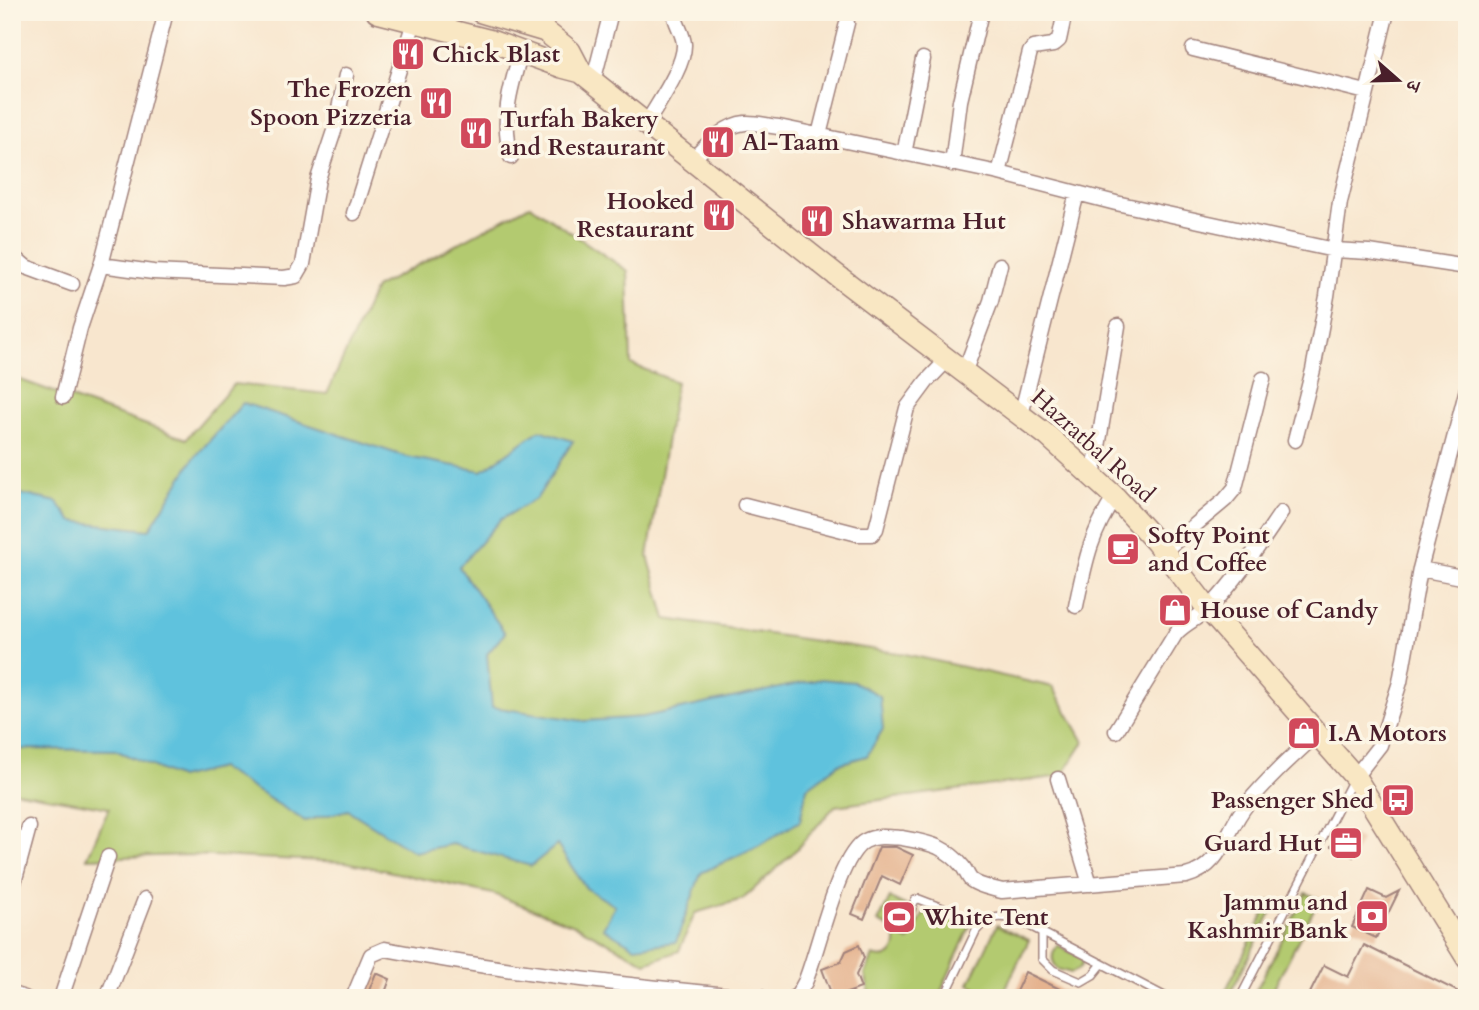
<svg xmlns="http://www.w3.org/2000/svg" width="1479" height="1010" font-family="Cardo,'Noto Serif Devanagari',serif">
<style>
.green{fill:#b3ca6f;stroke:#7e744d;stroke-width:2}
.water{fill:#5fc2dd;stroke:#547084;stroke-width:2}
.building{fill:#e5b38f}
.lines{fill:none;stroke-linecap:round;stroke-linejoin:round}
.lane-casing{stroke:#a1827c;stroke-width:10}
.street-casing{stroke:#a1827c;stroke-width:17}
.secondary-casing{stroke:#a1827c;stroke-width:24}
.path{stroke:#a1827c;stroke-width:2.5;stroke-dasharray:5 5;stroke-linecap:butt}
.lane{stroke:#fff;stroke-width:7}
.street{stroke:#fff;stroke-width:14}
.secondary{stroke:#f9e7c3;stroke-width:21}
.labels{text-anchor:middle;dominant-baseline:central;stroke-width:7;stroke-linejoin:round;paint-order:stroke}
.poi-label{font-size:24px;font-weight:bold;fill:#4a1f2b;stroke:#fcf5e5;text-anchor:start}
.street-label{font-size:24px;fill:#4a1f2b;stroke:#fcf5e5}
</style>
<rect width="100%" height="100%" fill="#fcf5e5"/>
<filter id="ink" filterUnits="userSpaceOnUse"><feTurbulence type="fractalNoise" baseFrequency=".0143" numOctaves="2"/><feDisplacementMap in="SourceGraphic" scale="14" xChannelSelector="R" yChannelSelector="G"/><feConvolveMatrix kernelMatrix="1 2 1 2 8 2 1 2 1" color-interpolation-filters="sRGB"/></filter>
<filter id="wash" filterUnits="userSpaceOnUse"><feTurbulence type="fractalNoise" baseFrequency=".00686" numOctaves="4" result="noise"/><feDisplacementMap in="SourceGraphic" scale="28" xChannelSelector="R" yChannelSelector="G"/><feGaussianBlur stdDeviation="1.57" result="paint"/><feColorMatrix in="noise" values="0 0 0 0 0 0 0 0 0 0 0 0 0 0 0 0 0 1.4 0 .05"/><feComposite in="paint" operator="in"/></filter>
<g filter="url(#wash)">
<rect width="100%" height="100%" fill="#f8e6ce"/>
<!-- green -->
<path class="green" d="M530,205l98,66 3,93 45,18 -28,174 18,63 239,35 148,33 31,55 -22,34 -227,30 -43,48 -49,45 -48,14 -16,38 -33,12 -69,-37 -84,-32 -147,-32 -156,-7 -103,3 22,-50 -97,-17v-414l174,62 48,-55 93,10 48,-106z
M1306,893l13,6 -50,99h-17z
M890,898l29,14 -12,25 -29,-15z
M1270,901l6,1 -45,90 -7,2z
M928,906l43,18 -33,74h-79l10,-7 -4,-17 8,-18c17,6 26,-6 22,-22l14,7z
M997,925l32,15 -28,58h-5l-27,-14z
M1058,945l26,15 -5,9 -8,4 -14,-4c-6,-8 -6,-16 1,-24z"/>
<!-- water -->
<path class="water" d="M243,403l164,54 75,14 58,-41 33,11 -36,57 -37,22 -41,47 46,66 -18,21 5,53 92,14 59,-4 178,-38 33,3 26,14 3,33 -16,27 -28,8 -32,24 -7,33 -42,25 -57,27 -25,69 -41,5 -32,-19 12,-22 -29,-18 -29,-43 -26,21 -79,-22 -38,8 -66,-42 -43,11 -85,-53 -41,10 -64,-28 -103,-1v-257l45,10 15,19 77,9 45,-72z"/>
<g id="blocks">
<!-- building -->
<path class="building" d="M1339,829l22,11 -8,17 -22,-11z
M879,847h17l17,8 -13,30 -18,-9 -18,43 -12,-5z
M1369,890l17,8 13,-7 -23,47 -24,-11z
M859,945l5,13 -8,17 5,13 -28,10 -11,-29 19,-7 5,-11z
M1364,945l103,51v2h-147l-10,-5 14,-28 24,12z
M1025,972l53,26h-65z
M376,973l14,6 -7,19h-17z"/>
</g>
</g>
<g filter="url(#ink)">
<use href="#blocks" fill-opacity="0" stroke="#a1827c" stroke-width="2"/>
<g class="lines">
<!-- lane casing -->
<g class="lane-casing">
<path id="lane" d="M909,913l6,-13 4,-1 63,24
M1042,932v27l11,11 28,12 12,-7 9,-11
M944,998l32,-67c13,-17 27,-16 46,-9l146,76
M1240,998l112,-217"/>
</g>
<!-- street casing -->
<g class="street-casing">
<path id="street" d="M1193,49l173,43
M593,82l18,-70
M647,123c11,-20 38,-57 37,-79 -1,-12 -9,-20 -10,-32
M819,135l28,-112
M904,154l19,-95
M511,157c-10,-39 -1,-68 10,-105
M693,159c14,-14 31,-34 52,-36 11,-1 23,3 34,4l220,46 117,30 218,47 35,2 98,15
M952,164l8,-63 21,-89
M999,173l31,-121 3,-4 20,-3 6,-5 6,-28
M354,213l60,-191
M12,255l14,12 46,17
M101,265l52,7 131,6 12,-2 7,-12 15,-85 17,-51 11,-53
M964,373l27,-72 9,-36
M63,397l17,-69 21,-63 65,-253
M1021,415l56,-222
M1295,440l18,-70 14,-74 13,-94 47,-190
M1093,477l25,-151
M745,505l113,29h14l4,-5 31,-121 20,-27 20,-21
M1164,551l61,-51 10,-12 28,-109
M1420,569l47,9
M1076,606c9,-43 14,-72 39,-109
M1116,731l60,-98c10,-11 25,-16 35,-27 27,-28 48,-61 70,-93
M1355,777l25,-32 20,-63 20,-113 47,-180
M1058,779l32,105
M12,890l17,-63
M12,994l13,4
M61,998l47,-141
M107,998l38,-99
M353,998l18,-43 14,-6c125,24 252,38 378,49
M793,998l5,-3 7,-13c13,-30 33,-127 60,-141 11,-6 24,-4 37,-3 12,2 25,4 36,9 10,5 18,11 25,20 3,4 5,10 8,13 9,7 21,8 31,11l184,-15c37,-10 39,-45 61,-72 21,-26 46,-48 70,-70"/>
</g>
<!-- secondary casing -->
<g class="secondary-casing">
<path id="secondary" d="M377,12l114,29 71,26 19,5 254,202 213,162 67,61 41,45 52,67 147,168 112,181
M481,12l64,19 25,20 11,21"/>
</g>
<!-- path -->
<path class="path" d="M852,992l1,6"/>
<!-- lane -->
<use href="#lane" class="lane"/>
<!-- street -->
<use href="#street" class="street"/>
<!-- secondary -->
<use href="#secondary" class="secondary"/>
</g>
</g>
<!-- icons -->
<defs>
<g id="restaurant-square" transform="scale(1.75)"><rect x="-9" y="-9" width="18" height="18" rx="4" fill="#d1495b" stroke="#fcf5e5"/><path d="M-5-6h1v4h1v-4h1v4h1v-4h1v5L-1.5 .5V6h-2V.5L-5-1ZM5-6V6H3V1.5H1.5Q1.5-4 5-6Z" fill="#fff"/></g>
<g id="cafe-square" transform="scale(1.75)"><rect x="-9" y="-9" width="18" height="18" rx="4" fill="#d1495b" stroke="#fcf5e5"/><path d="M-5.5-4.5H6V0H3Q3 3.5 0 3.5H-2.5Q-5.5 3.5-5.5 0ZM3-3.2v2h1.7v-2ZM-6 4.5H4V6H-6Z" fill="#fff"/></g>
<g id="shop-square" transform="scale(1.75)"><rect x="-9" y="-9" width="18" height="18" rx="4" fill="#d1495b" stroke="#fcf5e5"/><path d="M-5-2.5h2.3a2.7 3.5 0 0 1 5.4 0H5L5.5 6h-11ZM-1.5-2.5h3a1.5 2.3 0 0 0-3 0Z" fill="#fff"/></g>
<g id="bus-square" transform="scale(1.75)"><rect x="-9" y="-9" width="18" height="18" rx="4" fill="#d1495b" stroke="#fcf5e5"/><path d="M-5-6H5V4H4V6H2V4H-2V6H-4V4H-5ZM-3.5-4V0h7V-4ZM-3.5 1.2v1.5H-2V1.2ZM2 1.2v1.5H3.5V1.2Z" fill="#fff"/></g>
<g id="office-square" transform="scale(1.75)"><rect x="-9" y="-9" width="18" height="18" rx="4" fill="#d1495b" stroke="#fcf5e5"/><path d="M-6-3h4V-5.5h4V-3h4V5H-6ZM-1-4.5V-3h2v-1.5ZM-6 0V1H6V0Z" fill="#fff"/></g>
<g id="bank-square" transform="scale(1.75)"><rect x="-9" y="-9" width="18" height="18" rx="4" fill="#d1495b" stroke="#fcf5e5"/><path d="M-6-4H6V4H-6ZM0-2.3a2.3 2.3 0 1 0 0 4.6a2.3 2.3 0 1 0 0-4.6Z" fill="#fff"/></g>
<g id="stadium-square" transform="scale(1.75)"><rect x="-9" y="-9" width="18" height="18" rx="4" fill="#d1495b" stroke="#fcf5e5"/><path d="M0-5a6.5 5 0 1 0 0 10a6.5 5 0 1 0 0-10ZM-3.5-1.8h7v3.6h-7Z" fill="#fff"/></g>
</defs>
<g fill-rule="evenodd">
<use href="#restaurant-square" x="408" y="54"/>
<use href="#restaurant-square" x="436" y="103"/>
<use href="#restaurant-square" x="476" y="133"/>
<use href="#restaurant-square" x="718" y="142"/>
<use href="#restaurant-square" x="719" y="215"/>
<use href="#restaurant-square" x="817" y="221"/>
<use href="#cafe-square" x="1123" y="549"/>
<use href="#shop-square" x="1175" y="610"/>
<use href="#shop-square" x="1304" y="733"/>
<use href="#bus-square" x="1398" y="800"/>
<use href="#office-square" x="1346" y="843"/>
<use href="#bank-square" x="1372" y="916"/>
<use href="#stadium-square" x="899" y="917"/>
</g>
<g class="labels">
<!-- poi labels -->
<g class="poi-label">
<text x="432" y="54">Chick Blast</text>
<text x="412" y="89" text-anchor="end">The Frozen<tspan x="412" dy="28">Spoon Pizzeria</tspan></text>
<text x="500" y="119">Turfah Bakery<tspan x="500" dy="28">and Restaurant</tspan></text>
<text x="742" y="142">Al-Taam</text>
<text x="694" y="201" text-anchor="end">Hooked<tspan x="694" dy="28">Restaurant</tspan></text>
<text x="842" y="221">Shawarma Hut</text>
<text x="1148" y="535">Softy Point<tspan x="1148" dy="28">and Coffee</tspan></text>
<text x="1200" y="610">House of Candy</text>
<text x="1328" y="733">I.A Motors</text>
<text x="1374" y="800" text-anchor="end">Passenger Shed</text>
<text x="1322" y="843" text-anchor="end">Guard Hut</text>
<text x="1348" y="902" text-anchor="end">Jammu and<tspan x="1348" dy="28">Kashmir Bank</tspan></text>
<text x="923" y="917">White Tent</text>
</g>
<!-- street labels -->
<g class="street-label">
<text transform="translate(1093 446) rotate(42)">Hazratbal Road</text>
</g>
</g>
<!-- margin -->
<rect width="1479" height="1010" fill="none" stroke="#fcf5e5" stroke-width="42"/>
<!-- north arrow -->
<g transform="translate(1398 80) rotate(110)" stroke="#fcf5e5" stroke-width="5" paint-order="stroke">
<path d="M0-5L12 26L0 18L-12 26Z" fill="#4a1f2b"/>
<text y="-10" font-size="19" font-weight="bold" text-anchor="middle" fill="#4a1f2b">उ</text>
</g>
</svg>
